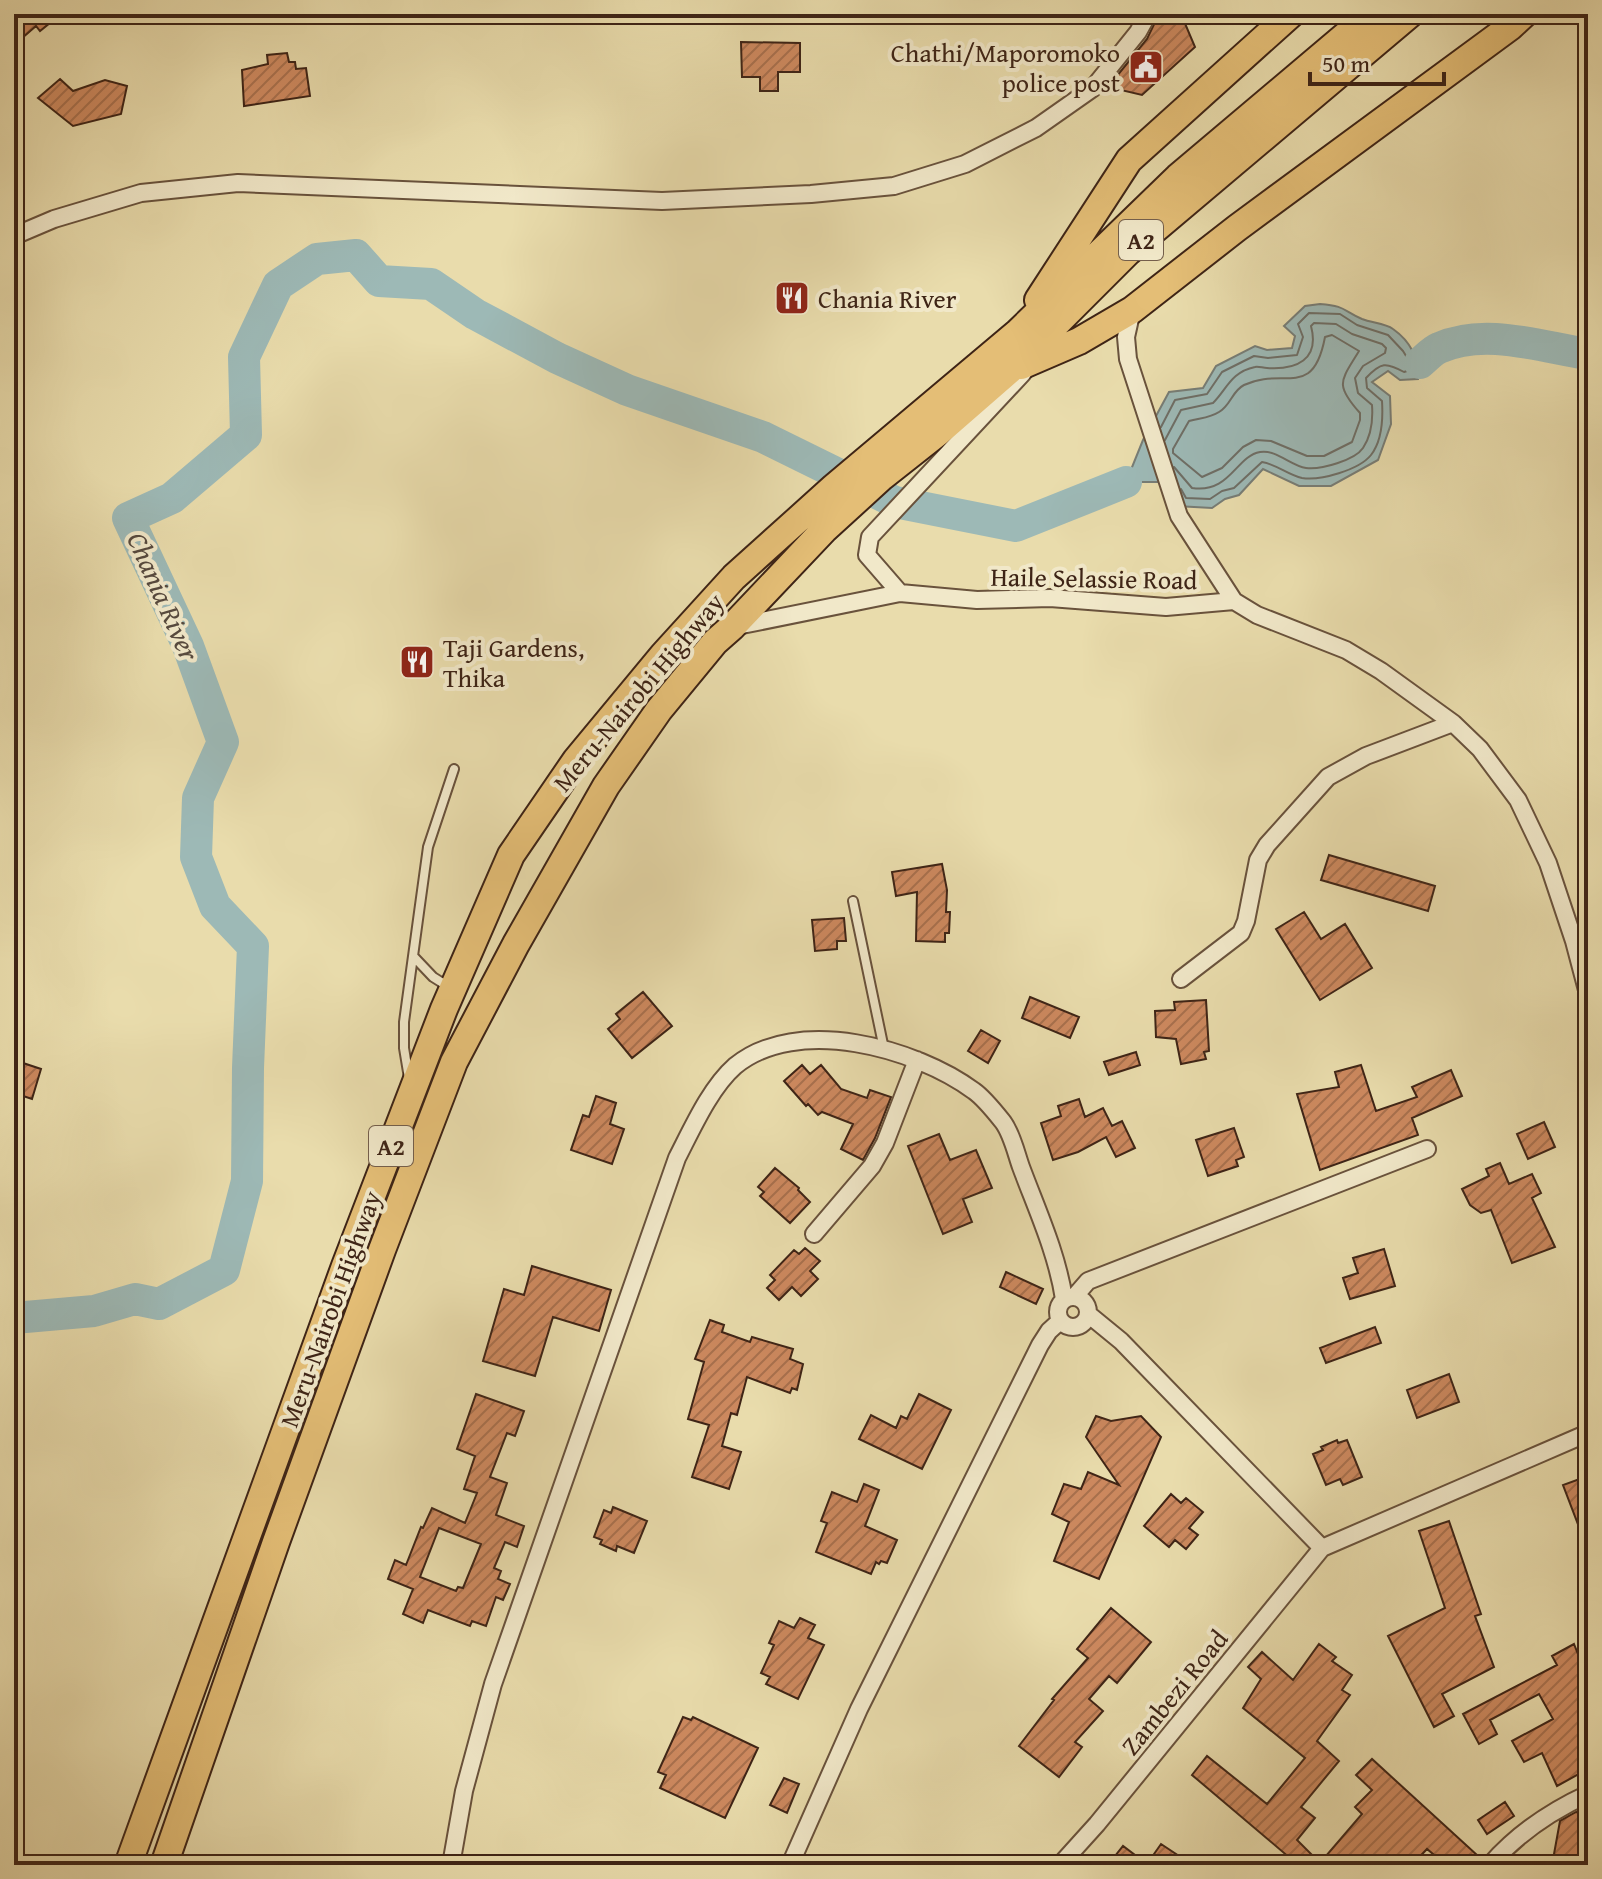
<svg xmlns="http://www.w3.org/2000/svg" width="1602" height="1879" font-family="'Gentium Book Plus',serif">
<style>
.water{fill:#9db9b6;stroke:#777d76;stroke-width:2}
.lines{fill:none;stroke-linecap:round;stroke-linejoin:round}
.shore{stroke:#6e6e66;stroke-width:2}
.river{stroke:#9db9b6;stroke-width:32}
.building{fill:url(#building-hatch);stroke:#3e2416;stroke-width:2;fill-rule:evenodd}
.service-casing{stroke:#69523c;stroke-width:12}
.minor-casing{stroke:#69523c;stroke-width:20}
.trunk-casing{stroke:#3e2416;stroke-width:30}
.service{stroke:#f1e8c9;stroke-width:8}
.minor{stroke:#f1e8c9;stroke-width:16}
.trunk{stroke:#e4be76;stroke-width:26}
.labels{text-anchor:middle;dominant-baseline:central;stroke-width:8;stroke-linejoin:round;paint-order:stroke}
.shield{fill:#f1e8c9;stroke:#745f4c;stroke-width:2}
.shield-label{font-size:24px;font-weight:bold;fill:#3e2416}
.poi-label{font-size:26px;fill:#3e2416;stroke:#f1e8c9;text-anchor:start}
.street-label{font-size:26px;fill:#3e2416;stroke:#f1e8c9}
.water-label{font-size:28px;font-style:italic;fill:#56493e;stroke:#f1e8c9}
</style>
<defs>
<pattern id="building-hatch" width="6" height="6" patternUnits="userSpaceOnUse" patternTransform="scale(2)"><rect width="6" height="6" fill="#cd895f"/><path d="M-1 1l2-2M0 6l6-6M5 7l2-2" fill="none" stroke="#a8704d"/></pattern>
</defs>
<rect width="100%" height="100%" fill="#e9dcac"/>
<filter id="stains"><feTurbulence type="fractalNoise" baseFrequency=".0025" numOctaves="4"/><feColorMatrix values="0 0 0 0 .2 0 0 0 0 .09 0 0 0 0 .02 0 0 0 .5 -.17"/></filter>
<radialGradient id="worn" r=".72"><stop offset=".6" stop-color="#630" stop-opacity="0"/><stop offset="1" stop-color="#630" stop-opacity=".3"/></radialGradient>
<!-- water -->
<path class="water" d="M1320,304c26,2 22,6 42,15 10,4 23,4 31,10 17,12 27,30 25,50l-18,1 -12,-9 -16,11 18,14 1,28 -13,36 -47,26h-32l-36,-17 -24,26 -14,4 -13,9 -36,-2 -13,-24h-37l17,-42 26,-48 34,-4 13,-22 39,-20 12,4 25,-2 3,-12 -11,-10 21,-20z"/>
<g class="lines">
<!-- shore -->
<path class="shore" d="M1332,335l27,16c-18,30 -25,33 1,62v7l-8,22 -28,14h-17l-36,-15 -15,-1 -13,7 -21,21 -20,9 -29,-24v-4l16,-28c10,-3 21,-3 30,-9 12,-7 13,-21 25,-27 39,-19 69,16 81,-48z
M1161,427l14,-27 32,-6 15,-22 32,-16 14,2 29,-3 6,-18 -5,-13 11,-11 31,1 17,11 31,10 15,16 8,13 -1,6 -6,2c-18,-10 -23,-10 -38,6l1,10 15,13c1,16 0,40 -11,54 -12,15 -51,26 -69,23 -14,-3 -26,-14 -40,-16l-28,26 -12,3 -12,8 -24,-1 -5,-9
M1165,440l16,-30 32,-7c14,-14 18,-31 42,-36 3,-1 8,1 12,1 29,2 53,-8 44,-42l3,-3 22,1 16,10 30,10 4,4 -1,5 -22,13 -8,12 3,15 14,12c1,14 -1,31 -9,43 -8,12 -42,22 -57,20 -15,-2 -30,-19 -46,-16 -24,4 -30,42 -68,36l-18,-21"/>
<!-- river -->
<path class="river" d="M1420,363c6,-5 12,-12 19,-15 46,-21 102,-1 149,6
M14,1318l80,-7 41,-12 24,5 65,-34 23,-89 1,-113 5,-122 -38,-40 -19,-49 2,-59 25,-56 -35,-96 -60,-128 44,-20 74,-63 -2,-78 34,-72 39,-26 39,-4 23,26 52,3 44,30 82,44 70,32 136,47 132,65 121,24 110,-44"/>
</g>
<!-- building -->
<path class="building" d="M14,14h47l-21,17 -4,-5 -22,19z
M1159,14h22l14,33 -53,48 -34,-8 39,-48z
M741,42l59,1v29h-22v19h-18v-14h-18z
M287,53l2,9h6l1,7 10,-1 4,28 -66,10 -2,-36 26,-6 -1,-9z
M60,79l13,12 32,-11 22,6 -6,28 -48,12 -35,-28z
M1329,855l106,31 -7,25 -107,-31z
M942,864l5,26 -1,22h4l-1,21h-4v9l-29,-1 1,-49 -21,4 -4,-24z
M1304,912l17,27 24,-15 27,44 -52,32 -44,-71z
M844,918l2,23h-9v8l-22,2 -3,-31z
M643,992l29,34 -40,32 -24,-29 12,-10 -4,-5z
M1030,997l49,20 -9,21 -48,-20z
M1206,1000l3,51 -5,1 2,7 -25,5 -5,-25 -20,-2 -1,-26 20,-1 -1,-8z
M981,1030l19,11 -12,22 -20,-12z
M1136,1052l4,13 -31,10 -5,-13z
M14,1060l27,9 -9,30 -18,-6z
M802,1065l8,9 11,-9 20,24 26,9 3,-8 21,7 -16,41 -12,22 -22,-11 12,-25 -31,-12 -4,3 -10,-11 -2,2 -22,-25z
M1361,1065l15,46 41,-14 -5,-10 39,-17 11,26 -50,22 6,17 -98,35 -23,-76 42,-7 -4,-15z
M596,1096l20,7 -6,21 14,5 -12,35 -41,-14 12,-35 6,2z
M1079,1099l6,18 18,-9 9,18 10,-5 13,27 -19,9 -10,-20 -28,15 -25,8 -12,-37 20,-7 -3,-10z
M1544,1122l11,25 -27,12 -11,-25z
M1234,1128l10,29 -8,3 2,6 -30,10 -12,-36z
M939,1134l11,26 26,-10 16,38 -29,11 9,23 -29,12 -35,-88z
M1500,1163l9,21 23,-10 9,19 -9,5 23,49 -43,16 -21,-53 -10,3 -11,-8 -8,-16 27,-13 -3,-7z
M775,1168l24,20 -1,2 12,12 -20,21 -30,-27 4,-4 -6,-5z
M805,1248l15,13 -10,10 8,8 -17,17 -9,-9 -13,13 -12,-12 8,-8 -5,-5 24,-25 5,4z
M1384,1249l11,37 -45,13 -7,-21 15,-5 -5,-15z
M532,1266l79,24 -12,41 -46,-14 -18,59 -52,-15 21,-72 20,6z
M1006,1272l37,17 -7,15 -36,-17z
M710,1320l14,5 -2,7 28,10 2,-5 41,12 -3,10 13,5 -6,26 -5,-2 -2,5 -43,-16 -10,38 -6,-2 -9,33 19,6 -12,37 -37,-12 17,-52 -21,-6 16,-57 -9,-3z
M1375,1327l6,16 -55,20 -6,-15z
M1449,1374l10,28 -42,16 -10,-28z
M476,1394l48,17 -9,25 -8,-3 -17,44 17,6 -11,32 28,11 -7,21 -12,-5 -11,26 7,3 -3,8 12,5 -7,16 -7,-3 -10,29 -14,-5 -2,5 -42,-16 -5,13 -20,-9 10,-25 -25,-10 7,-19 11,5 15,-38 2,1 9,-20 33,15 12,-30 -13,-4 11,-33 -18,-7zM439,1528l42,16 -18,44 -5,-1 -2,4 -36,-14z
M919,1394l32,16 -29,59 -63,-30 12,-24 25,13 5,-12 6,3z
M1096,1416l15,5 30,-5 20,21 -62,142 -45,-18 15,-39 -17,-8 12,-30 17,5 7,-17 31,13 -33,-48z
M1337,1440l1,3 9,-3 15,37 -19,8 -3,-6 -14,6 -13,-31 10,-4 -2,-3z
M1588,1476v72h-1l-24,-63z
M864,1484l15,6 -14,36 32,14 -10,23 -6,-2 -2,3 -3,-2 -5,12 -55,-22 11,-29 -6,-2 11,-29 25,10z
M1171,1494l10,9 5,-5 17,14 -14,16 9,7 -12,14 -11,-9 -6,7 -25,-21z
M613,1507l34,14 -13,32 -17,-7 -1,5 -16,-7 2,-4 -8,-3 10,-27 7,3z
M1449,1521l32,93 -6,2 19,51 -52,27 12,22 -20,11 -46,-91 57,-28 -26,-77z
M1111,1608l40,34 -34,41 -8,-7 -20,23 14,12 -28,31 7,5 -23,30 -40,-31 35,-46 -2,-1 36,-41 -11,-9z
M800,1618l15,7 -7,13 16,7 -26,54 -32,-15 4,-7 -9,-4 13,-28 -5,-2 10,-22 15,7z
M1319,1644l17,13 -4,4 20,14 -10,15 8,5 -33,46 22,20 -38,46 14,11 -18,22 23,23 42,-49 -7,-7 17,-17 -16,-15 16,-16 105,96 -10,10h-21l-19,-16 -15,16h-128l6,-7 -98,-83 15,-19 60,48 38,-46 -62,-50 18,-29 -13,-12 14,-15 31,28z
M1574,1644l4,10 10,-5v120l-31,17 -15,-33 -18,9 -12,-21 41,-22 -14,-25 -49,26 7,14 -18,10 -16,-30 94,-49 -5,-9z
M683,1717l8,3 2,-3 65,31 -33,70 -65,-30 6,-13 -8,-3z
M784,1778l15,6 -12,29 -17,-8z
M1505,1802l9,14 -27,18 -9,-14z
M1576,1812l12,2v51h-36l8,-44z
M1161,1844l18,12 -7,9h-64l15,-19 24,18z"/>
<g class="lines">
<!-- service casing -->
<g class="service-casing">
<path id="service" d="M853,901l31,148
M414,957l19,20 16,10
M409,1078l-5,-30v-26l16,-117 8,-58 26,-78"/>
</g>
<!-- minor casing -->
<g class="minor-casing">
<path id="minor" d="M14,236l40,-17 87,-26 97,-10 424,18 149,-7 83,-8 71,-22 71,-36 57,-40 45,-56 10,-18
M1132,310l-6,27 2,22 51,157 55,85
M900,593l-33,-38 3,-18 153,-164
M732,627l168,-34 77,7 73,-2 116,9 68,-6 23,14 89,35 35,21 72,52 27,26 38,51 30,63 26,78 14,53
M1181,979l60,-46 5,-12 12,-61 9,-15 61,-68 38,-21 87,-33
M814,1234l58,-68 13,-23 32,-83
M1075,1296l13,-15 339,-132
M1058 1312a15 15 0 1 1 30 0a15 15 0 1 1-30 0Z
M1088,1314l33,27 201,207 266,-115
M451,1865l13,-74 29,-107 184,-526c15,-29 33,-70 58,-92 62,-51 181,-18 239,25 10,7 21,21 29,31 9,12 13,31 18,45 16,43 36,86 43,132
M790,1865l69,-156 181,-364 9,-14 11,-10
M1060,1865l37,-41 225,-276
M1490,1865c27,-31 61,-54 98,-71"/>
</g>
<!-- trunk casing -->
<g class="trunk-casing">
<path id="trunk" d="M1038,300l91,-140 162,-146
M1021,366l58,-25 53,-31 105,-82 273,-201 14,-13
M128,1865l217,-599 99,-257 67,-154 65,-95 87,-105 71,-78 100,-90 183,-154 161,-156 193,-163
M164,1865l112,-323 106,-292 72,-188 62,-118 90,-158 53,-76 56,-68 17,-15 92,-97 58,-53 57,-45 70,-61 119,-119 282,-238"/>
</g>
<!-- service -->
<use href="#service" class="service"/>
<!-- minor -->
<use href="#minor" class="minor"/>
<!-- trunk -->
<use href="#trunk" class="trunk"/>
</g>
<!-- icons -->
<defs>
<g id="civic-square" transform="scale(1.8)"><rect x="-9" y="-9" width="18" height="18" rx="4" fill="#8f2418" stroke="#f1e8c9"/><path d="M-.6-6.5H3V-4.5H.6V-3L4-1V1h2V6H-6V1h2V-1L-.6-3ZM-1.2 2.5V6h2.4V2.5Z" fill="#fff"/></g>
<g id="restaurant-square" transform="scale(1.8)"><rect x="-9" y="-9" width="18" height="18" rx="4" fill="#8f2418" stroke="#f1e8c9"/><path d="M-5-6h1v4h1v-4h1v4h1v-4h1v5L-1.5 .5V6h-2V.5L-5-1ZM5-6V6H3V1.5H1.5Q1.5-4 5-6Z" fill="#fff"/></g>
</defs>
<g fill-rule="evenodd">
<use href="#civic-square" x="1146" y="67"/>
<use href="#restaurant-square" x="792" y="298"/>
<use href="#restaurant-square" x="417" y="662"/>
</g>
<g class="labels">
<!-- shield labels -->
<g class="shield">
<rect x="1119" y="220" width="44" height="40" rx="6"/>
<rect x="369" y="1126" width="44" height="40" rx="6"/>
</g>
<g class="shield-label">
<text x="1141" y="240">A2</text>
<text x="391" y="1146">A2</text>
</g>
<!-- poi labels -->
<g class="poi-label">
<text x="1120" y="52" text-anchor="end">Chathi/Maporomoko<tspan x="1120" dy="30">police post</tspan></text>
<text x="818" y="298">Chania River</text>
<text x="443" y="647">Taji Gardens,<tspan x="443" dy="30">Thika</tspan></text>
</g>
<!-- street labels -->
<g class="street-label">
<text transform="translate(1094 578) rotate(1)">Haile Selassie Road</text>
<text transform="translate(638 692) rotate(-50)">Meru-Nairobi Highway</text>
<text transform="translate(330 1309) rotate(-70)">Meru-Nairobi Highway</text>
<text transform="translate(1174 1692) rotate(-51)">Zambezi Road</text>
</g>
<!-- water labels -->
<g class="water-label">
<text transform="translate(164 596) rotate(66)">Chania River</text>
</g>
</g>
<!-- margin -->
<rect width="1602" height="1879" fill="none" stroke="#e9dcac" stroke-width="48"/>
<rect x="16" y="16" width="1570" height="1847" fill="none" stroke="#3e2416" stroke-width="4"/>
<rect x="24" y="24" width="1554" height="1831" fill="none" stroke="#3e2416" stroke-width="2"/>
<!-- scale -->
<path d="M1310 72v12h134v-12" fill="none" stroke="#3e2416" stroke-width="4"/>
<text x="1322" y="72" font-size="24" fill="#3e2416" stroke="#f1e8c9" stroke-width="6" paint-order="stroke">50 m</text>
<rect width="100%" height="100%" filter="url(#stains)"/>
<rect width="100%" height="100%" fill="url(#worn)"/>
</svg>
